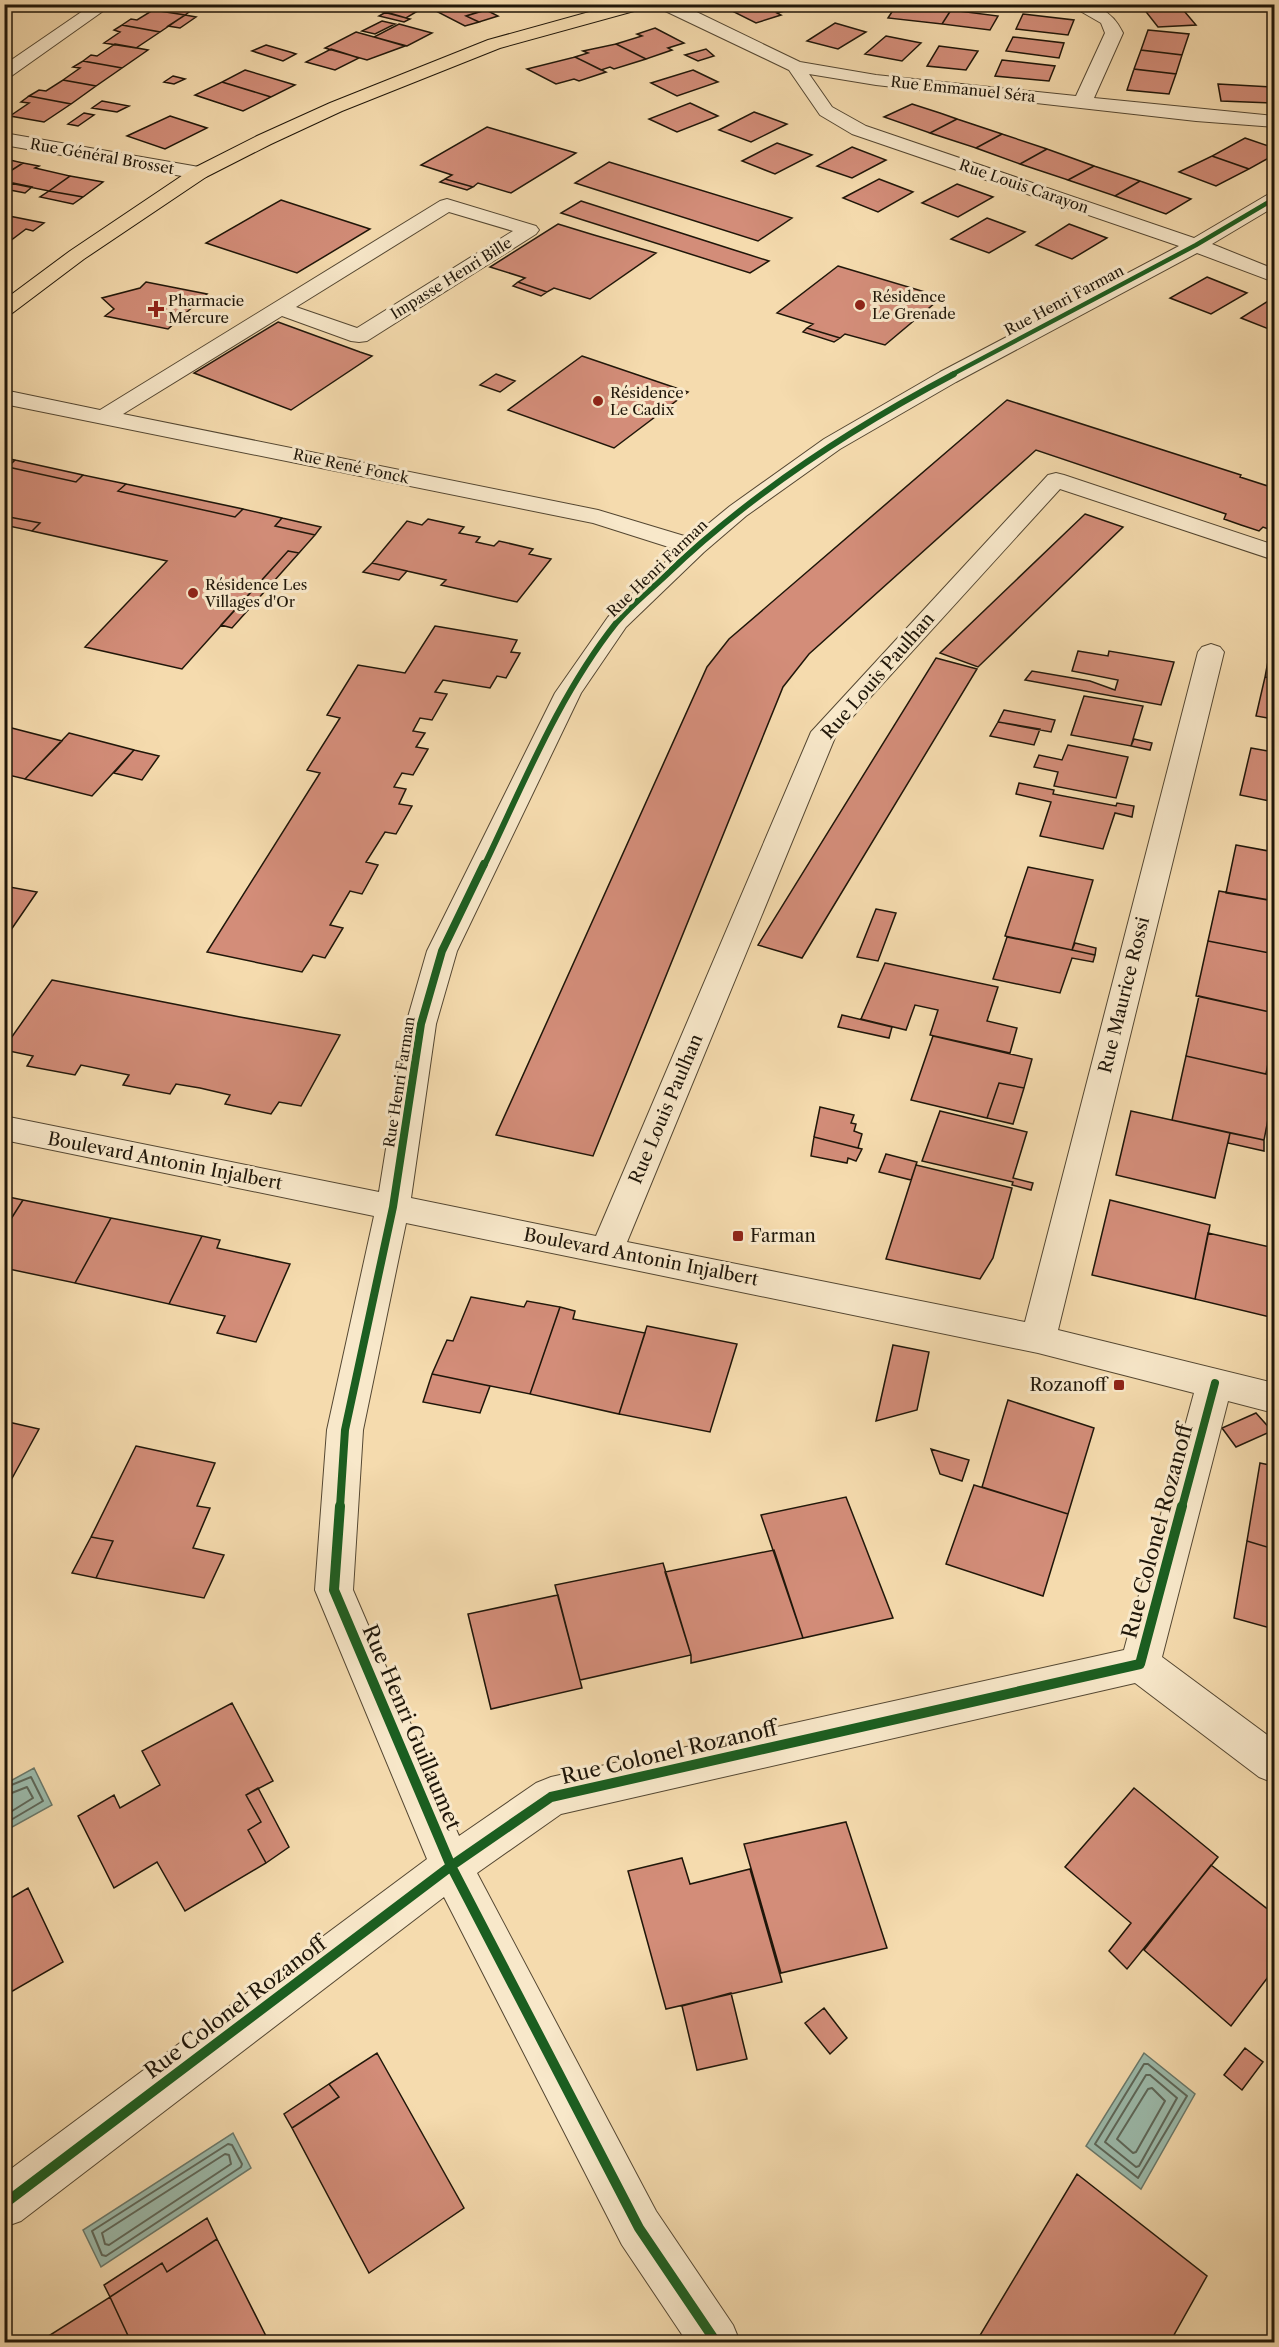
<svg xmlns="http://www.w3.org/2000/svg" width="1279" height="2347" font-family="'Libre Caslon Text',serif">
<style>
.water{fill:#9cbbac;stroke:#6a796b;stroke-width:1.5}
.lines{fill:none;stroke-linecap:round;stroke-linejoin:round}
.shore{stroke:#5e685a;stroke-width:2}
.building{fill:#d38d79;stroke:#1f1609;stroke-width:1.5}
.minor-casing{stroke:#544732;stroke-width:2}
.major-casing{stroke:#1f1609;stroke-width:2}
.minor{fill:#f8e8ca;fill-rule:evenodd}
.major{fill:#f5dbae;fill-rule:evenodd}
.cycleway-far3-casing{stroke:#f8e8ca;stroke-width:7}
.cycleway-far2-casing{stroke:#f8e8ca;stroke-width:9}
.cycleway-far1-casing{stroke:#f8e8ca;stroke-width:11}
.cycleway-casing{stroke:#f8e8ca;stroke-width:14}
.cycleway-far3{stroke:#1b5e20;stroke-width:4.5}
.cycleway-far2{stroke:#1b5e20;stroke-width:6}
.cycleway-far1{stroke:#1b5e20;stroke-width:8}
.cycleway{stroke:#1b5e20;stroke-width:10}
.poi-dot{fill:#8f2418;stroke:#f8e8ca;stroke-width:2}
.labels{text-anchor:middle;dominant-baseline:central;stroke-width:6;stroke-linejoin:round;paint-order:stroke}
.far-street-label{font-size:15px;fill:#1f1609;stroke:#f8e8ca}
.far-poi-label{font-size:15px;fill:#1f1609;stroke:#f8e8ca;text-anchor:start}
.street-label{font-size:18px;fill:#1f1609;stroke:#f8e8ca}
.poi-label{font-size:18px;fill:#1f1609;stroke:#f8e8ca;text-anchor:start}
.near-street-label{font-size:21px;fill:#1f1609;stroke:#f8e8ca}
</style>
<rect width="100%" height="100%" fill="#f5dbae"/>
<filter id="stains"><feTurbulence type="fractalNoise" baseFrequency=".00333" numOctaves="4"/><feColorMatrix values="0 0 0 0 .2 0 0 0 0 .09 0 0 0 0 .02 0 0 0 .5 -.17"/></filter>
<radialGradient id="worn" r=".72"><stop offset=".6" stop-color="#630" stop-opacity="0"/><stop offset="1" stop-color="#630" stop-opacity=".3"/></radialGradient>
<!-- water -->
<path class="water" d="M34,1768l18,37 -47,26v-47z
M1144,2053l51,41 -54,95 -55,-43z
M233,2133l18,35 -150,99 -18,-37z"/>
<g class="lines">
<!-- shore -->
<path class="shore" d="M4,1788l27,-11 12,24 -39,23
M4,1796l23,-9 6,11 -29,18
M1144,2064h4l39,32 -49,82 -43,-34z
M1146,2075h4l27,23 -38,68 -3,1 -31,-25z
M1152,2088l13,13 -29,51 -3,1 -16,-14 31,-50z
M228,2144l4,1 10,19 -1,3 -135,89 -4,-1 -10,-24z
M225,2154l4,1 2,9 -122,81 -4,-1 -3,-11z"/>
</g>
<!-- building -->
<path class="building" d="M161,4h39l-15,11 -32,-5z
M383,4l11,2 22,6 -10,6 -34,-9z
M443,4h36l9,5 -22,7 13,6 -14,4 -35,-18z
M738,4h45l9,5 -15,4 4,2 -25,8 -30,-15z
M897,4h7l47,6 -9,14 -54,-6z
M1179,5l17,20 -38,2 -15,-19z
M153,10l32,5 -25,17 -38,-7 9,-6 6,1z
M486,10l12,6 -19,6 -13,-6z
M951,10l47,6 -8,14 -48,-6z
M386,12l20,6 4,1 -6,3 -25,-6z
M1023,14l51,6 -6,15 -52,-6z
M185,15l11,2 -16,11 -12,-2z
M382,21l13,3 -20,10 -13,-3z
M835,23l31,9 -28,17 -31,-8z
M399,24l33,9 -25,13 -33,-9z
M122,25l38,7 -24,16 -32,-5 16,-11 -6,-2z
M655,28l29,15 -16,5 4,2 -26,9 -30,-15 26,-8 -5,-2z
M1148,30l41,4 -7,21 -41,-5z
M356,32l18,5 31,9 -38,14 -42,-12z
M886,36l35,7 -19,18 -37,-7z
M1013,37l51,6 -5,15 -53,-7z
M115,44l33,6 -26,18 -39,-7 8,-6 6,1z
M616,44l30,15 -32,10 -4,-2 -9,3 -26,-13 13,-4 -5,-2z
M266,45l24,7 6,2 -13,7 -31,-10z
M939,46l39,5 -12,19 -39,-4z
M331,49l28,9 -24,12 -29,-8z
M706,49l8,7 -16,5 -13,-6z
M1141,50l41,5 -6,19 -42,-5z
M575,57l31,15 -27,9 -5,-2 -18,5 -29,-15z
M1002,60l53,6 -6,15 -54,-5z
M83,61l39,7 -26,18 -33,-6 17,-12 -7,-1z
M1134,69l42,5 -7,20 -42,-4z
M245,70l50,15 -24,12 -49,-15z
M693,70l25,12 -41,14 -26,-13z
M173,76l12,3 -11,5 -10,-2z
M63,80l33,6 -25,18 -42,-8 10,-6 7,1z
M222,82l49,15 -28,14 -48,-16z
M1218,84l56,3v16l-53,-2z
M29,96l42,8 -27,18 -34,-6 19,-13 -8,-1z
M102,101l27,5 -12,6 -25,-4z
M690,103l28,13 -41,16 -28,-13z
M912,104l28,9 17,6 -27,14 -46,-16z
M754,112l33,12 -36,18 -32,-12z
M84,113l10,2 -16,11 -10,-2z
M170,116l37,12 -42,21 -38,-13z
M957,119l45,15 -26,14 -46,-15z
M487,127l89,26 -65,40 -33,-10 -5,4 -28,-8 7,-4 -31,-10z
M1002,134l45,15 -27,15 -44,-16z
M1245,138l29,10v7l-25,14 -37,-13z
M777,143l35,12 -37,19 -33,-13z
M852,147l34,13 -34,18 -35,-12z
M1047,149l47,17 -26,14 -48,-16z
M1212,156l37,13 -33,17 -37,-14z
M10,160l13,3 -19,12v-13z
M609,162l183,56 -34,23 -183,-58z
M23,163l16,3 -4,2 35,8 -21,15 -45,-9v-7z
M1094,166l46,15 -25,15 -47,-16z
M70,176l33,6 -20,15 -34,-6z
M445,179l28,8 -6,3 -27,-8z
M879,179l34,13 -35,20 -35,-14z
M1140,181l51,18 -25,15 -51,-18z
M13,183l19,4 -7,6 -20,-4z
M957,184l36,13 -35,20 -36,-14z
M49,191l34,6 -10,7 -33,-7z
M281,200l6,2 83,27 -73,44 -91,-30z
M581,201l150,48 38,12 -19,12 -189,-60z
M4,215l40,8 -11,8 -7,-2 -20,15z
M987,218l38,14 -36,21 -38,-14z
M558,224l36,11 62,18 -66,46 -36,-11 -7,4 -29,-10 7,-4 -35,-11z
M1069,224l38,14 -35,21 -36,-14z
M838,266l104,31 -57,48 -40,-11 -5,4 -33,-10 6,-4 -36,-11z
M1207,277l40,16 -36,21 -41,-16z
M146,282l61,12 -39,35 -63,-13 9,-7 -12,-11 38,-10z
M518,282l29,10 -6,4 -28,-10z
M1268,301l6,3v27l-33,-13z
M278,322l82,30 12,4 -81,54 -97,-37z
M807,328l33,10 -6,4 -31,-10z
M582,356l106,36 -74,56 -106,-38z
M496,374l19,7 -15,11 -20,-7z
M1007,400l234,75 -1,2 34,11v43l-11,-4 -4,4 -18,-6 -17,-6 2,-5 -190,-64 -227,204 -26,33 -190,469 -97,-21 211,-468 22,-28z
M4,458l11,2 -7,7 68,15 7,-7 43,9 -8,7 117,26 8,-8 39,9 -7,8 40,9 -16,18 -11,-2 -106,118 -97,-22 82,-86 -135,-30 8,-8 -36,-7z
M15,460l68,15 -7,7 -68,-15z
M126,484l117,25 -8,8 -117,-26z
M1085,514l38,13 -145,140 -38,-14z
M4,516l36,7 -8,8 -28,-6z
M282,518l39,9 -6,8 -40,-9z
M428,519l36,8 -5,6 21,4 -4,5 18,4 5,-5 34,8 -4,5 22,5 -34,43 -76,-17 5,-5 -74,-17 35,-42 15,4z
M288,551l11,2 -67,75 -11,-3z
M372,563l35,8 -8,9 -36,-8z
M435,626l82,14 -6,12 9,1 -14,25 -9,-2 -7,12 -47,-8 -8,12 12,2 -15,26 -12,-2 -7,13 12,2 -9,14 12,2 -15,26 -11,-2 -8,14 12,2 -7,15 13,2 -16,28 -11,-2 -19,30 12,3 -16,29 -12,-3 -20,34 13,3 -18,30 -12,-3 -11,17 -95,-20 113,-179 -13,-3 33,-52 -13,-3 31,-50 47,8z
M1272,640l2,1v37l-9,-1z
M1078,651l30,5 1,-5 65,11 -13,43 -136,-25 7,-9 58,10 25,9 3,-10 -46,-9z
M936,658l41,11 -175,289 -44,-13z
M1265,677l9,1v41l-18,-3z
M1084,696l59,10 -12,40 -60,-11z
M1004,710l51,10 -4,12 -53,-10z
M998,722l42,7 -6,16 -44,-9z
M4,726l58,15 -37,38 -21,-5z
M69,733l65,17 -42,46 -67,-17z
M1134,739l18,4 -2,7 -19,-4z
M1068,745l60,12 -12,41 -62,-12 4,-14 -24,-5 5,-12 23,5z
M1251,748l23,4v50l-34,-7z
M134,750l25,6 -17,24 -28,-7z
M1019,783l35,7 -1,4 63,12 1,-3 17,3 -2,11 -17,-4 -12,36 -63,-13 11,-34 -35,-8z
M1236,845l38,7v49l-48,-8z
M1028,867l65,13 -21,70 -67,-14z
M4,886l33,6 -33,48z
M1219,891l55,10v53l-66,-13z
M876,909l20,4 -18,48 -21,-4z
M1007,937l65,13 23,5 -2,7 -21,-4 -12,35 -67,-14z
M1208,941l66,13v59l-78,-17z
M1075,943l21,5 -1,7 -23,-5z
M885,963l113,24 -11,34 30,7 -7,25 -80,-18 8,-25 -23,-5 -9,25 -45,-11z
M52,980l188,37 100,18 -39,71 -22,-4 -8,12 -46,-10 5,-9 -30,-7 -24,-4 -6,10 -47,-9 6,-10 -48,-10 -6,10 -48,-9 6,-10 -29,-6v-2z
M1199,996l75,17v19l-8,42 -80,-18z
M842,1015l50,12 -3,11 -51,-11z
M933,1036l99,23 -8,29 -25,-5 -12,35 -76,-18z
M1186,1056l88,20v13l-10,51 -92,-20z
M999,1083l25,5 -11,36 -26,-6z
M820,1107l34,8 -3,8 5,1 -2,7 8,3 -4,14 -44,-11z
M940,1111l87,21 -14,46 20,5 -2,7 -19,-5 1,-3 -91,-21z
M1131,1111l99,22 -15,65 -99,-23z
M1230,1133l34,7v11l-36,-8z
M814,1137l48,12 -6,12 -8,-3 -1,5 -36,-7z
M886,1154l31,8 -6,18 -32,-8z
M916,1165l96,23 -19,70 -13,21 -94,-20z
M4,1196l19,4 -19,30z
M23,1200l88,18 -36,65 -71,-15v-38z
M1110,1200l100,25 -15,74 -103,-24z
M111,1218l91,18 -33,68 -94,-21z
M1208,1233l66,15v70l-79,-19z
M202,1236l18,4 -3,8 73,16 -34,78 -39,-9 8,-17 -56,-12z
M471,1297l53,10 3,-6 33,6 -30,87 -98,-20 15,-34 6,1z
M560,1307l15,4 -2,8 72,14 -26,81 -89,-20z
M647,1326l90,18 -27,88 -91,-18z
M893,1345l36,7 -12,58 -41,11z
M432,1374l58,12 -10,27 -57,-11z
M1008,1400l86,28 -26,86 -86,-27z
M1256,1413l16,18 -36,16 -14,-19z
M4,1421l35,8 -35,64z
M136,1446l79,17 -18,43 13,2 -17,40 31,7 -20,43 -108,-20 17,-37 -22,-4z
M931,1449l38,11 -7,21 -22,-7z
M1260,1463l14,3v83l-27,-8z
M974,1485l94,29 -25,82 -97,-32z
M846,1497l47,121 -90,20 -42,-123z
M91,1537l22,4 -17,37 -24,-5z
M1247,1541l27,8v80l-40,-11z
M774,1550l29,88 -112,25v-8l-26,-83z
M663,1563l28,92 -111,25 -25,-95z
M558,1595l24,93 -91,21 -23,-95z
M232,1703l41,78 -27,14 15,27 -13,8 18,33 -81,48 -28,-49 -43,26 -36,-72 36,-21 6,13 40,-23 -18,-34z
M258,1788l31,59 -23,16 -18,-33 13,-8 -15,-27z
M1134,1788l84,69 -91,112 -18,-18 22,-28 -66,-56z
M846,1822l41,126 -106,25 -37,-129z
M682,1858l8,26 60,-15 32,113 -116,27 -38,-138z
M1211,1865l63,49v55l-43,57 -87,-76z
M28,1888l35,74 -59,34v-94z
M731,1993l16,66 -50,11 -15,-64z
M824,2008l23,30 -17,16 -25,-31z
M1245,2048l18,14 -21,28 -18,-15z
M377,2053l87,155 -95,65 -77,-145 47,-31 -10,-13z
M329,2084l10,13 -47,31 -8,-14z
M1077,2174l130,102 -37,66h-194z
M207,2218l10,21 -50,33 -5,-9 -52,34 -6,-12z
M217,2239l52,103h-138l-21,-45 52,-34 5,9z
M110,2297l21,45h-92z"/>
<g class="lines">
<!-- minor casing -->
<g class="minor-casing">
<path id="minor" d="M93,4h20l-103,73 -6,1v-13z
M657,4h23l120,58 76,13 200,21 29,-63 -4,-10 -33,-19c26,0 43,4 55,29l-29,65 180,18v11l-78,-6 -320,-36 -67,-11 23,33 34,19 328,112 73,-43 7,-2v14l-62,37 62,25v13l-77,-29 -241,129 -116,67 -94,67 -42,36 -78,75 -45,66 -124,258 -21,73 -25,174 185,38 215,-504 237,-257 8,-2 8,2 210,70v15l-214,-71 -224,246 -209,507 398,80 173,-670 4,-5 9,-3 9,3 4,5 -166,678 216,53v30l-46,-12 -66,256 112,83v43l-15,-6 -124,-94 -574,131 -84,59 179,338 77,114 7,17h-53l-65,-97 -178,-348 -423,324 -17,6v-53l423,-315 -112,-269 12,-160 47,-214 -370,-76v-24l375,76 27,-168 21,-73 128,-258 53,-76 70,-67 -85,-27 -589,-119v-14l96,20 340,-209 7,-2 89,27 3,4 -3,4 -169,107 -8,1 -8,-1 -69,-25 -159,98 475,96 93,28 39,-32 94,-67 116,-67 239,-126 -327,-112 -32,-19 -31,-45 -130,-62zM449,212l64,19 -156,97 -61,-21zM406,1223l632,130 156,40 -70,257 -573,127 -15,6 -77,53 -106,-246 10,-160z
M4,133l195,34 7,2 3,4 -3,4 -7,2 -195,-34z"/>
</g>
<!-- major casing -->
<g class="major-casing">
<path id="major" d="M618,4h29l-2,4 -145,40 -158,63 -71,33 -65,33 -122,82 -73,55 -7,2v-16l66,-49 122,-82 65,-33 73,-33 158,-63z"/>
</g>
<!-- minor -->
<use href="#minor" class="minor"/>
<!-- major -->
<use href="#major" class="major"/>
<!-- cycleway-far3 casing -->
<g class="cycleway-far3-casing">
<path id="cycleway-far3" d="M951,375l245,-130 78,-46"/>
</g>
<!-- cycleway-far2 casing -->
<g class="cycleway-far2-casing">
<path id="cycleway-far2" d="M484,866c40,-83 75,-171 132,-243 14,-17 33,-32 49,-47 85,-82 185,-147 289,-202"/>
</g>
<!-- cycleway-far1 casing -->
<g class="cycleway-far1-casing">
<path id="cycleway-far1" d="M340,1507l5,-77 48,-223 28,-183 21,-73 42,-87
M1182,1507l33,-124"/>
</g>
<!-- cycleway casing -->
<g class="cycleway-casing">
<path id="cycleway" d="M340,1506l-6,84 117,276 188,362 77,114
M4,2204l447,-338 100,-69 589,-133 42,-158"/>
</g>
<!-- cycleway-far3 -->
<use href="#cycleway-far3" class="cycleway-far3"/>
<!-- cycleway-far2 -->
<use href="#cycleway-far2" class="cycleway-far2"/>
<!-- cycleway-far1 -->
<use href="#cycleway-far1" class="cycleway-far1"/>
<!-- cycleway -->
<use href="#cycleway" class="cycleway"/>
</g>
<!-- markers -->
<g class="poi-dot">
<circle cx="860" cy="305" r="6"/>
<path d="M153 300h6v6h6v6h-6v6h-6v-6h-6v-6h6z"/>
<circle cx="598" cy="401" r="6"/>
<circle cx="193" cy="593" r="6"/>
<rect x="732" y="1230" width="12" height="12" rx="3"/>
<rect x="1113" y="1379" width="12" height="12" rx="3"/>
</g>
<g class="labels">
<!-- far-street labels -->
<g class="far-street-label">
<text transform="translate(963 89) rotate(6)">Rue Emmanuel Séra</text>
<text transform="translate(102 156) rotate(10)">Rue Général Brosset</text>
<text transform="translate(1024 186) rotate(19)">Rue Louis Carayon</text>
<text transform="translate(451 278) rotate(-32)">Impasse Henri Bille</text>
<text transform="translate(1064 300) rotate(-28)">Rue Henri Farman</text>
<text transform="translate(351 466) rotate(12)">Rue René Fonck</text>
<text transform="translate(657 568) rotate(-44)">Rue Henri Farman</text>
<text transform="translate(399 1082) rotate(-81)">Rue Henri Farman</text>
</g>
<!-- far-poi labels -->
<g class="far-poi-label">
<text x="872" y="296">Résidence<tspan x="872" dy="17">Le Grenade</tspan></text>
<text x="168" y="300">Pharmacie<tspan x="168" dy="17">Mercure</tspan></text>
<text x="610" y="392">Résidence<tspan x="610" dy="17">Le Cadix</tspan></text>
<text x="205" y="584">Résidence Les<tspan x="205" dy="17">Villages d'Or</tspan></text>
</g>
<!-- street labels -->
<g class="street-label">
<text transform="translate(878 676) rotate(-49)">Rue Louis Paulhan</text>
<text transform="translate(1124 995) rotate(-76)">Rue Maurice Rossi</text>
<text transform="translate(666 1109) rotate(-67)">Rue Louis Paulhan</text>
<text transform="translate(165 1161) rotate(11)">Boulevard Antonin Injalbert</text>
<text transform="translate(641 1257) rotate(11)">Boulevard Antonin Injalbert</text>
</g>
<!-- poi labels -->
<g class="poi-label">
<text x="750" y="1236">Farman</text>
<text x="1107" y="1385" text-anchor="end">Rozanoff</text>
</g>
<!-- near-street labels -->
<g class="near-street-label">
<text transform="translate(1157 1531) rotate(-75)">Rue Colonel Rozanoff</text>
<text transform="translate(412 1727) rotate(67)">Rue Henri Guillaumet</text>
<text transform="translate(669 1752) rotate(-13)">Rue Colonel Rozanoff</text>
<text transform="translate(235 2007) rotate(-37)">Rue Colonel Rozanoff</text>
</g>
</g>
<!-- margin -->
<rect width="1279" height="2347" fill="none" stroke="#f5dbae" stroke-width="24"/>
<rect x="6" y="6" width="1267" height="2335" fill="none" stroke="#1f1609" stroke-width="3"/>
<rect x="12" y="12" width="1255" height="2323" fill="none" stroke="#1f1609" stroke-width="1.5"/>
<rect width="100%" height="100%" filter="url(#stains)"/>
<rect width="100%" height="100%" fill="url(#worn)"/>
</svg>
